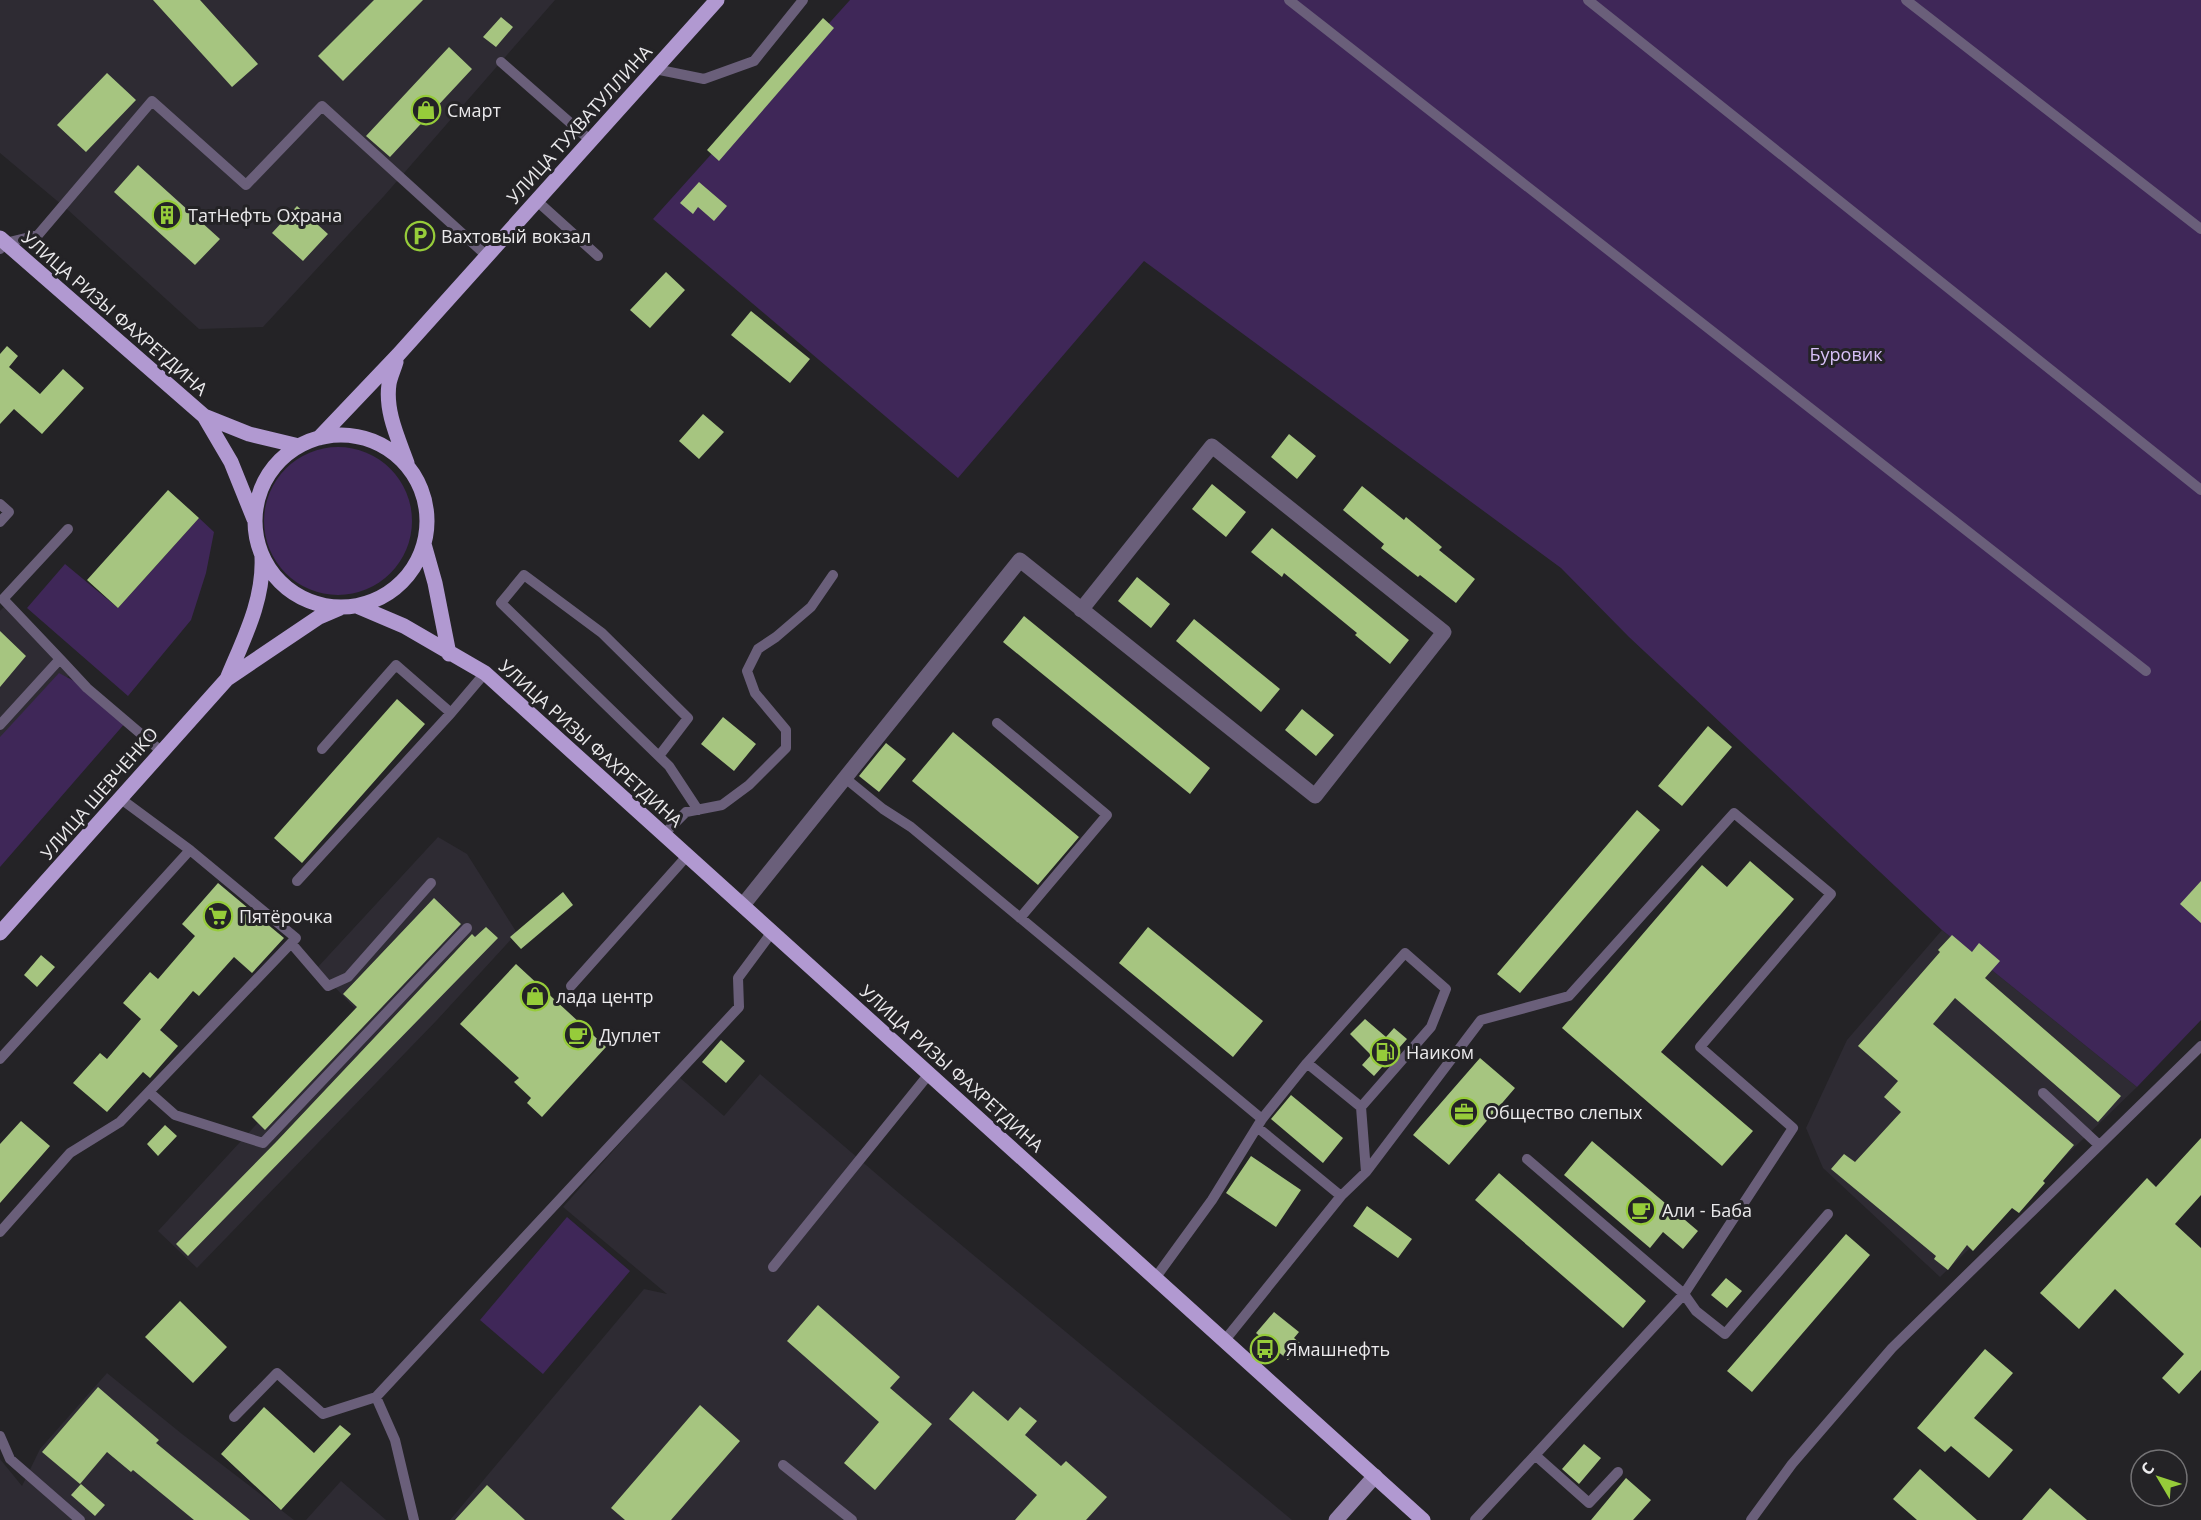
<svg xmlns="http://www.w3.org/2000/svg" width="2201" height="1520" font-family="'Open Sans',sans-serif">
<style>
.built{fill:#2e2b33}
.green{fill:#3f2758}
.building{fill:#a6c580}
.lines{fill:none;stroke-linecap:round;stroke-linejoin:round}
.lane{stroke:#6a5f7a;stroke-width:10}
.street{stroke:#6a5f7a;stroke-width:15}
.secondary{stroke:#9280ab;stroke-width:15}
.primary{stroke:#b199d1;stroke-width:15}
.labels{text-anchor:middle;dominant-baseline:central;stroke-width:6;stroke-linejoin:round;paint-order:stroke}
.poi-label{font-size:18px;fill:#ebeaec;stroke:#242326;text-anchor:start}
.street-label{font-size:18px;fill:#ebeaec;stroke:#242326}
.park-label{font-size:18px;fill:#d9c2f8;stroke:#242326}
</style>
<rect width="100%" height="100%" fill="#242326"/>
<!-- built -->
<path class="built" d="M0,0h555l-171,196 -121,131 -64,2 -131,-119 -68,-57z
M4,607l69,64 -73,79v-139z
M438,837l29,17 50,79 -80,87 -240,248 -39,-37 201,-218 -42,-45z
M1942,930l195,157 -197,190 -117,-109 -17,-40 41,-88z
M760,1074l134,115 398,331h-842l194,-231 23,5 -104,-87 116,-130 45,39z
M107,1373l75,61 112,86h-294v-61l22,27 18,-37z
M341,1481l45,39h-80z"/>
<!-- green -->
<path class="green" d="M850,0h1351v1020l-64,67 -195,-157 -313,-293 -68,-69 -417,-307 -186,217 -305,-259z
M264 521a74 74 0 1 1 148 0a74 74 0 1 1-148 0Z
M199,518l15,14 -8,41 -15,47 -63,76 -101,-88 38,-44 53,44z
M59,673l28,15 39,34 -126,145v-130z
M567,1217l63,54 -87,103 -63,-54z"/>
<!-- building -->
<path class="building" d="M153,0h47l58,64 -26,23z
M374,0h49l-80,81 -25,-25z
M501,17l12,10 -17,20 -13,-10z
M823,18l11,10 -115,133 -12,-11z
M449,47l23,22 -82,88 -24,-21z
M107,73l29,27 -50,52 -29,-27z
M138,165l82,74 -25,26 -81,-73z
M699,182l28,24 -13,15 -16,-14 -5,7 -13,-11z
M297,206l31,28 -25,27 -31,-28z
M666,272l19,18 -35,38 -20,-18z
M751,311l59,48 -20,24 -59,-48z
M7,346l11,10 -9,11 31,27 23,-25 21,19 -42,46 -28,-25 -14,15v-70z
M703,414l21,18 -25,27 -20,-18z
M1289,434l27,22 -19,23 -26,-22z
M1212,484l34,28 -20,25 -34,-28z
M1362,486l42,34 2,-3 36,30 -3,3 36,29 -19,24 -36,-28 -2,2 -37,-29 3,-4 -41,-34z
M168,490l31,28 -81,90 -31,-28z
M1272,528l137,112 -19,24 -35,-29 2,-2 -73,-60 -2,4 -31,-25z
M1137,577l33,27 -19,24 -33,-27z
M1024,616l186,152 -20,26 -187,-152z
M1194,619l86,70 -19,23 -85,-71z
M0,631l26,25 -26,31z
M397,699l28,25 -123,139 -28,-25z
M1302,709l32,26 -18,21 -31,-26z
M723,717l33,27 -22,27 -33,-27z
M1708,726l24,21 -50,59 -24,-20z
M953,732l126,105 -41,48 -126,-104z
M886,743l20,16 -27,33 -20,-16z
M1637,810l23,20 -140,163 -23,-19z
M1750,861l44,38 -133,153 92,79 -31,35 -160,-138 140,-163 25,22z
M2201,881v42l-21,-19z
M218,883l66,55 -32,35 -18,-16 -35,39 -6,-5 -33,39 18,16 -28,32 -7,-6 -36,40 -34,-29 27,-30 7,6 34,-40 -18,-16 27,-31 8,7 37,-43 -13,-12z
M563,892l10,13 -52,44 -11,-12z
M434,898l27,26 -196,206 -13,-13 105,-110 -14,-13z
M486,927l12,11 -310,318 -12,-12 101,-103 195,-207 3,3z
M1148,927l115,94 -30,36 -114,-94z
M1952,935l20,17 7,-9 21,18 -15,17 136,118 -23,26 -143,-124 -22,26 141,121 -31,36 2,2 -26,30 -7,-5 -39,43 -6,-6 -19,25 -14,-11 2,-3 -105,-87 13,-15 11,8 46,-50 -17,-15 14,-16 -40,-35 82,-94 -2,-2z
M41,955l14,12 -18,20 -13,-12z
M516,964l90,83 -64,70 -15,-14 4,-5 -17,-16 5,-4 -59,-54z
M1365,1019l21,18 8,-9 13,11 -33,37 -12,-11 9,-10 -21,-21z
M721,1040l24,21 -19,22 -24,-21z
M1480,1058l35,30 -66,77 -36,-30z
M1291,1095l52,43 -20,25 -52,-44z
M21,1121l29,25 -50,57v-59z
M165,1125l12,11 -19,20 -11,-12z
M2201,1138v57l-26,29 26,24v122l-22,24 -17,-16 22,-24 -69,-65 -36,40 -39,-36 107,-115 9,9z
M1592,1141l106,90 -15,18 -20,-17 -13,16 -86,-73z
M1251,1156l50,34 -25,37 -50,-34z
M1499,1173l147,128 -23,27 -148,-128z
M1367,1206l45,33 -14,19 -45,-32z
M1846,1234l24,21 -118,137 -25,-21z
M1726,1278l16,13 -15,17 -16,-13z
M180,1301l47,46 -34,36 -48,-46z
M818,1305l82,72 -10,11 42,36 -57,66 -31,-27 35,-41 -92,-81z
M1274,1312l25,20 -5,6 7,6 -13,16 -32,-27z
M1985,1349l28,24 -39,45 39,32 -24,28 -38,-32 -6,6 -28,-24z
M98,1387l61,53 -3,3 94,77h-56l-61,-50 -2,2 -24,-20 -27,32 -38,-32z
M973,1391l35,30 12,-14 17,14 -12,14 36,31 5,-5 41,36 -21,23h-71l22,-25 -88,-76z
M700,1405l40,36 -69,79h-46l-14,-12z
M264,1407l50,46 26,-28 11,9 -70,76 -60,-56z
M1584,1444l17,14 -22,26 -17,-15z
M1920,1469l57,51h-60l-24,-21z
M1626,1478l25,22 -18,20h-42z
M81,1484l24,21 -10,11 -24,-21z
M487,1485l38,35h-70z
M2050,1488l37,32h-65z"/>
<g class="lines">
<!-- lane -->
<path class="lane" d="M1289,0l857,671
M1588,0l613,490
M1906,0l295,229
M501,62l90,79
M655,69l49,10 50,-18 49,-61
M537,201l61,55
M0,249l5,-6 33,-8 114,-134 94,84 76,-79 165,150
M0,504l9,8 -9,10
M60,659l-57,-60 65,-70
M997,723l110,92 -87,103
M0,725l60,-66 27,29 74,63
M322,749l74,-84 55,48 34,-40
M659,756l29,-38 -86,-85 -78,-58 -23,28 168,163 29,44
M845,778l38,31 28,18 351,292
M664,834l22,-22 36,-7 27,-20 37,-37v-18l-31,-37 -8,-22 11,-22 18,-12 35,-30 22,-32
M297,881l154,-168
M291,943l37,43 20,-9 83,-94
M571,986l116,-130
M0,1059l190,-209
M1307,1063l54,44 5,65
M149,1092l26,23 88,28 204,-215
M2043,1093l56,52
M1257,1127l84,69
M1527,1159l157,135 12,17 29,23 103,-120
M0,1232l70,-79 50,-31 176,-184 -106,-88 -69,-51
M773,1267l156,-193
M1156,1277l56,-77 50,-81 45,-56 98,-110 41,36 -15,38 -70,80
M1225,1340l116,-144 25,-24 115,-152 88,-24 165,-183 97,81 -131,153 93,81 -109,166 -209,226
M376,1397l19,43 19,80
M234,1417l43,-44 46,41 53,-17 363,-390 -1,-29 34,-46
M0,1436l10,23 70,61
M1535,1455l54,48 29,-31
M783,1465l69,55
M1751,1520l41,-56 100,-116 309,-302"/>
<!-- street -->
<path class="street" d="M743,905l277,-345 295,236 129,-164 -232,-186 -131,164"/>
<!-- secondary -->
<path class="secondary" d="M1336,1520l39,-44"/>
<!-- primary -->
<path class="primary" d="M0,238l204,178 27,46 23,57
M396,362c-2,7 -6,15 -7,22 -4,27 9,54 18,79
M204,416l45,18 50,12
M255 521a86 86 0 1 1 172 0a86 86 0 1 1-172 0Z
M319,438l79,-83 319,-355
M424,544l11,39 14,71
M357,606l47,20 81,47 938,847
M227,679c16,-39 37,-78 35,-122
M0,933l227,-254 92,-62 21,-9"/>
</g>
<!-- icons -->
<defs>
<g id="shop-ring" transform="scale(1.5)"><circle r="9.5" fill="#242326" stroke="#96cc3a" stroke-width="1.5"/><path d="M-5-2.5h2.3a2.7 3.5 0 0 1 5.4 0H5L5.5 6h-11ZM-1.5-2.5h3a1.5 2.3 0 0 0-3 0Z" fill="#96cc3a"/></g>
<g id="building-ring" transform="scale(1.5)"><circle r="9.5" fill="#242326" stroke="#96cc3a" stroke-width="1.5"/><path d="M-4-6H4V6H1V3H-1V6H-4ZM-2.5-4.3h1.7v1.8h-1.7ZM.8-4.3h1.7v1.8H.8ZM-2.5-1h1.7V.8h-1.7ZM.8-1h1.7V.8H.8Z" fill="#96cc3a"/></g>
<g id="parking-ring" transform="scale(1.5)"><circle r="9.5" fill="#242326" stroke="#96cc3a" stroke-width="1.5"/><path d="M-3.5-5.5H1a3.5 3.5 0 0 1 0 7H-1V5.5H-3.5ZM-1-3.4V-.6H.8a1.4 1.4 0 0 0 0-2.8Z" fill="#96cc3a"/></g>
<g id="supermarket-ring" transform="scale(1.5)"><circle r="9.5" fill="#242326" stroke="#96cc3a" stroke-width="1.5"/><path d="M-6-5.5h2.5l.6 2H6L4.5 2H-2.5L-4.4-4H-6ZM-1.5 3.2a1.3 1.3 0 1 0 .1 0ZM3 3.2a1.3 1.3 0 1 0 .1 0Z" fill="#96cc3a"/></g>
<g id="cafe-ring" transform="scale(1.5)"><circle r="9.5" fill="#242326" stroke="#96cc3a" stroke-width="1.5"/><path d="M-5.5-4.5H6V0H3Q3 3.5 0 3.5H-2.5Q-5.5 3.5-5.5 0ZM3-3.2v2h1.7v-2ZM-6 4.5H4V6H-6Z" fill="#96cc3a"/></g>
<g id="fuel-ring" transform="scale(1.5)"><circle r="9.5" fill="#242326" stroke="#96cc3a" stroke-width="1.5"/><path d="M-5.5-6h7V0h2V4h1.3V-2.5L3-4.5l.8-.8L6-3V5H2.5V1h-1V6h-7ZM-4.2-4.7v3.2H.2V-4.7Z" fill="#96cc3a"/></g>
<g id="office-ring" transform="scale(1.5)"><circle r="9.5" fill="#242326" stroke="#96cc3a" stroke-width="1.5"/><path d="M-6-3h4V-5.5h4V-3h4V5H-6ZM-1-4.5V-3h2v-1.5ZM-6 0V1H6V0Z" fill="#96cc3a"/></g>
<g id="bus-ring" transform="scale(1.5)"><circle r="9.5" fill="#242326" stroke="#96cc3a" stroke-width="1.5"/><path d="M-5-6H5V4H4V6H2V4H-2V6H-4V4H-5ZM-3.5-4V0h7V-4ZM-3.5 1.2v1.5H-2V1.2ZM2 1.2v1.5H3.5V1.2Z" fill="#96cc3a"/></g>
</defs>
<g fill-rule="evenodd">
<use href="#shop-ring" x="426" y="110"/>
<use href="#building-ring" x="167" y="215"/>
<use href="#parking-ring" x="420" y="236"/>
<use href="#supermarket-ring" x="218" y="916"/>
<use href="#shop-ring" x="535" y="996"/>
<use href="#cafe-ring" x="578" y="1035"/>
<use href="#fuel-ring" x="1385" y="1052"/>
<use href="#office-ring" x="1464" y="1112"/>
<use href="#cafe-ring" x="1641" y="1210"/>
<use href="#bus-ring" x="1265" y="1349"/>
</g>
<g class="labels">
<!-- poi labels -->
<g class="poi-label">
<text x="447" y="110">Смарт</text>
<text x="188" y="215">ТатНефть Охрана</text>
<text x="441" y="236">Вахтовый вокзал</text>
<text x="239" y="916">Пятёрочка</text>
<text x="556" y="996">лада центр</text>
<text x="599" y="1035">Дуплет</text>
<text x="1406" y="1052">Наиком</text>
<text x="1485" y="1112">Общество слепых</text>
<text x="1662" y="1210">Али - Баба</text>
<text x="1286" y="1349">Ямашнефть</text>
</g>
<!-- street labels -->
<g class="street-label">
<text transform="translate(579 124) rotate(-48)">УЛИЦА ТУХВАТУЛЛИНА</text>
<text transform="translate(115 313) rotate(41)">УЛИЦА РИЗЫ ФАХРЕТДИНА</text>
<text transform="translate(591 743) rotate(42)">УЛИЦА РИЗЫ ФАХРЕТДИНА</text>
<text transform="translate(99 793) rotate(-49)">УЛИЦА ШЕВЧЕНКО</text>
<text transform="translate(952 1068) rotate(42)">УЛИЦА РИЗЫ ФАХРЕТДИНА</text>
</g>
<!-- park labels -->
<g class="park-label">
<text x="1846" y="354">Буровик</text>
</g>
</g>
<!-- north arrow -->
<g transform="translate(2159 1478) rotate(309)"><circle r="28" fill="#242326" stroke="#747375" stroke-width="1.5"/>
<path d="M0-4.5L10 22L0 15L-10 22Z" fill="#96cc3a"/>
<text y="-9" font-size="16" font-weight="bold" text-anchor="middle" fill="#ebeaec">С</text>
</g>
</svg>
